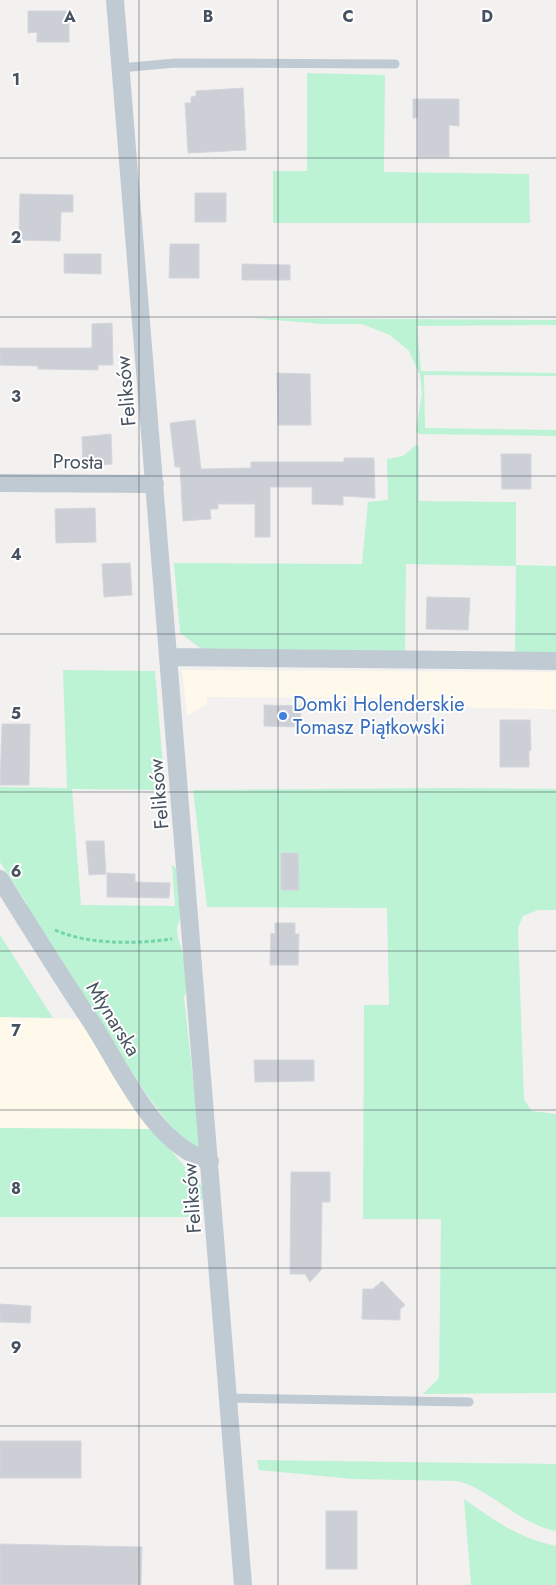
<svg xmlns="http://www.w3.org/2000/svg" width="556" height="1585" font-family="Jost,sans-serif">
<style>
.commercial{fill:#fef9ea}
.green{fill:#bcf3d5}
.building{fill:#cccfd6;stroke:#d4d6dc}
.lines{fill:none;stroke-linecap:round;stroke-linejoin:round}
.path{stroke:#71d4ab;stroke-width:3;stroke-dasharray:4 2.5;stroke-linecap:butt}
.service{stroke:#c0cad3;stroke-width:9}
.minor{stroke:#c0cad3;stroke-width:18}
.grid{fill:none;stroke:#475260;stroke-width:1;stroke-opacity:0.55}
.shop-dot{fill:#3f7fe0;stroke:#fff;stroke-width:2}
.labels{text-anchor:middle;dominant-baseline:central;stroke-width:4;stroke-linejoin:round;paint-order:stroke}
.street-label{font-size:20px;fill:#475260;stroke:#fff}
.shop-label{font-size:20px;fill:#366cbe;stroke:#fff;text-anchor:start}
.grid-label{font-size:16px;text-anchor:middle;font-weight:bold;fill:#475260;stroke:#fff;stroke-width:4;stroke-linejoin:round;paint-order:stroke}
</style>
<rect width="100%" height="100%" fill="#f3f0f0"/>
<!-- commercial -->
<path class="commercial" d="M182,670l374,2v37l-79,-1 -80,-10 -190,-1v7l-20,12z
M0,1017l79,2 74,110 -153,-1z"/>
<!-- green -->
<path class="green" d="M307,73l78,2 -1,97 145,2 1,49h-257v-52h34z
M251,318l305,2v5l-139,1 4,45 135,2v3l-132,-1 1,53 131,2v6l-137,-2 -3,-3 6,-37 -2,-19 -11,-24 -19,-16 -28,-11h-40z
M416,445l3,1v55l97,1v63l40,1v86h-41l1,-86 -110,-2 -1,88 -202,-2 -23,-17 -6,-70 188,1 6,-62 20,-2 -1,-41 16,-3z
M63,670l92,1 10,119 -93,-1 9,116 94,1 -3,-41 4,3c2,15 6,32 5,47 -1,6 -4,10 -4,15 2,22 19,45 7,67l19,172 -56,-74 -125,-190 5,-1 -27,-42v-75l67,1z
M449,788l107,1v121h-18l-15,6 -5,12 6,172 8,11 24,3v279l-133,1 16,-16 2,-159h-78l1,-214h25l-2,-97 -180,-1 -14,-117z
M0,935l53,83 -53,-1z
M0,1128l153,1 50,59v9l-9,20h-194z
M257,1460l299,4v67c-38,-7 -62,-40 -98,-50l-105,-2 -94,-9z
M464,1499c32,22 53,39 92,47v39h-85z"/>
<!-- building -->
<path class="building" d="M28,11h41v31h-32v-10l-9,1z
M243,88l3,62 -58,3 -3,-50h6v-6l5,-1v-5z
M413,99h46v27l-10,-1v32h-31v-39h-5z
M195,193h31v29h-31z
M20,194l53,1v17h-12l-1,29 -41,-1z
M170,244h29v34h-30z
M64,254h37v20l-37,-1z
M242,264l48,1v15h-48z
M112,323l1,42h-15v5l-60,-1v-3l-38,-1v-17h92v-24z
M277,373l33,1 1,51h-33z
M195,420l6,49 50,-1v-6h93v-4h30l1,40 -32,-2v9l-31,-1v-17h-42v50h-15v-33h-37v5h-8l1,10 -28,2 -3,-54h-5l-5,-44z
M111,434l1,30 -29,2 -1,-29z
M501,454h30v35h-29z
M95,508l1,34 -40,1 -1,-34z
M130,563l2,32 -28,2 -2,-33z
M427,597l43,1 -2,32 -42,-1z
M264,705l37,1 -1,21 -36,-1z
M500,720h30l1,30 -2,1v16h-29z
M2,724h28l-1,61h-29z
M86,841h18l2,33 -17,1z
M281,853h17l1,37h-18z
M107,873l28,1v8l35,1 -1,15 -62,-1z
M275,923h20v11h4l-1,31h-28l1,-32 4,1z
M254,1060h60v21l-59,1z
M291,1172h39v30h-8l-1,68 -11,12 -5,-8h-15z
M382,1281l23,24 -5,4v11l-38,-1 1,-30h10z
M0,1304l31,2 -1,17 -30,-1z
M0,1441h81v37h-81z
M326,1511h31v58h-31z
M0,1544l142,3 -1,38h-141z"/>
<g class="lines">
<!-- path -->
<path class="path" d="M55,930c34,15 81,14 117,9"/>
<!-- service -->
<path class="service" d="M120,68l55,-5 220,1
M229,1398l240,4"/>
<!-- minor -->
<path class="minor" d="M115,0l128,1585
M0,483l155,1
M169,657l387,4
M0,879c30,48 59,95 90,141 30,45 63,126 120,141"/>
</g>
<!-- grid -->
<path class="grid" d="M139,0v1585M278,0v1585M417,0v1585M0,158h556M0,317h556M0,476h556M0,634h556M0,792h556M0,951h556M0,1110h556M0,1268h556M0,1426h556"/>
<!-- markers -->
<circle class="shop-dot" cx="283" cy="716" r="5"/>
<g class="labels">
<!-- street labels -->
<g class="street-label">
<text transform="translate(126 391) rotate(-95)">Feliksów</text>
<text transform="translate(78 462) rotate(1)">Prosta</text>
<text transform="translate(159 794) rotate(-95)">Feliksów</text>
<text transform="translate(113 1019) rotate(58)">Młynarska</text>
<text transform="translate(192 1198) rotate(-94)">Feliksów</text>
</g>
<!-- shop labels -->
<g class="shop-label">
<text x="293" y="704">Domki Holenderskie<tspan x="293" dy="23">Tomasz Piątkowski</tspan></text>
</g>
</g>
<g class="grid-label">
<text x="70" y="22">A</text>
<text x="208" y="22">B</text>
<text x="348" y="22">C</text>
<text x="487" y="22">D</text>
<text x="16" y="85">1</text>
<text x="16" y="243">2</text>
<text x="16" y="402">3</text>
<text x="16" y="560">4</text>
<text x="16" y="719">5</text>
<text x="16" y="877">6</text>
<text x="16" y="1036">7</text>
<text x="16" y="1194">8</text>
<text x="16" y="1353">9</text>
</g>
</svg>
